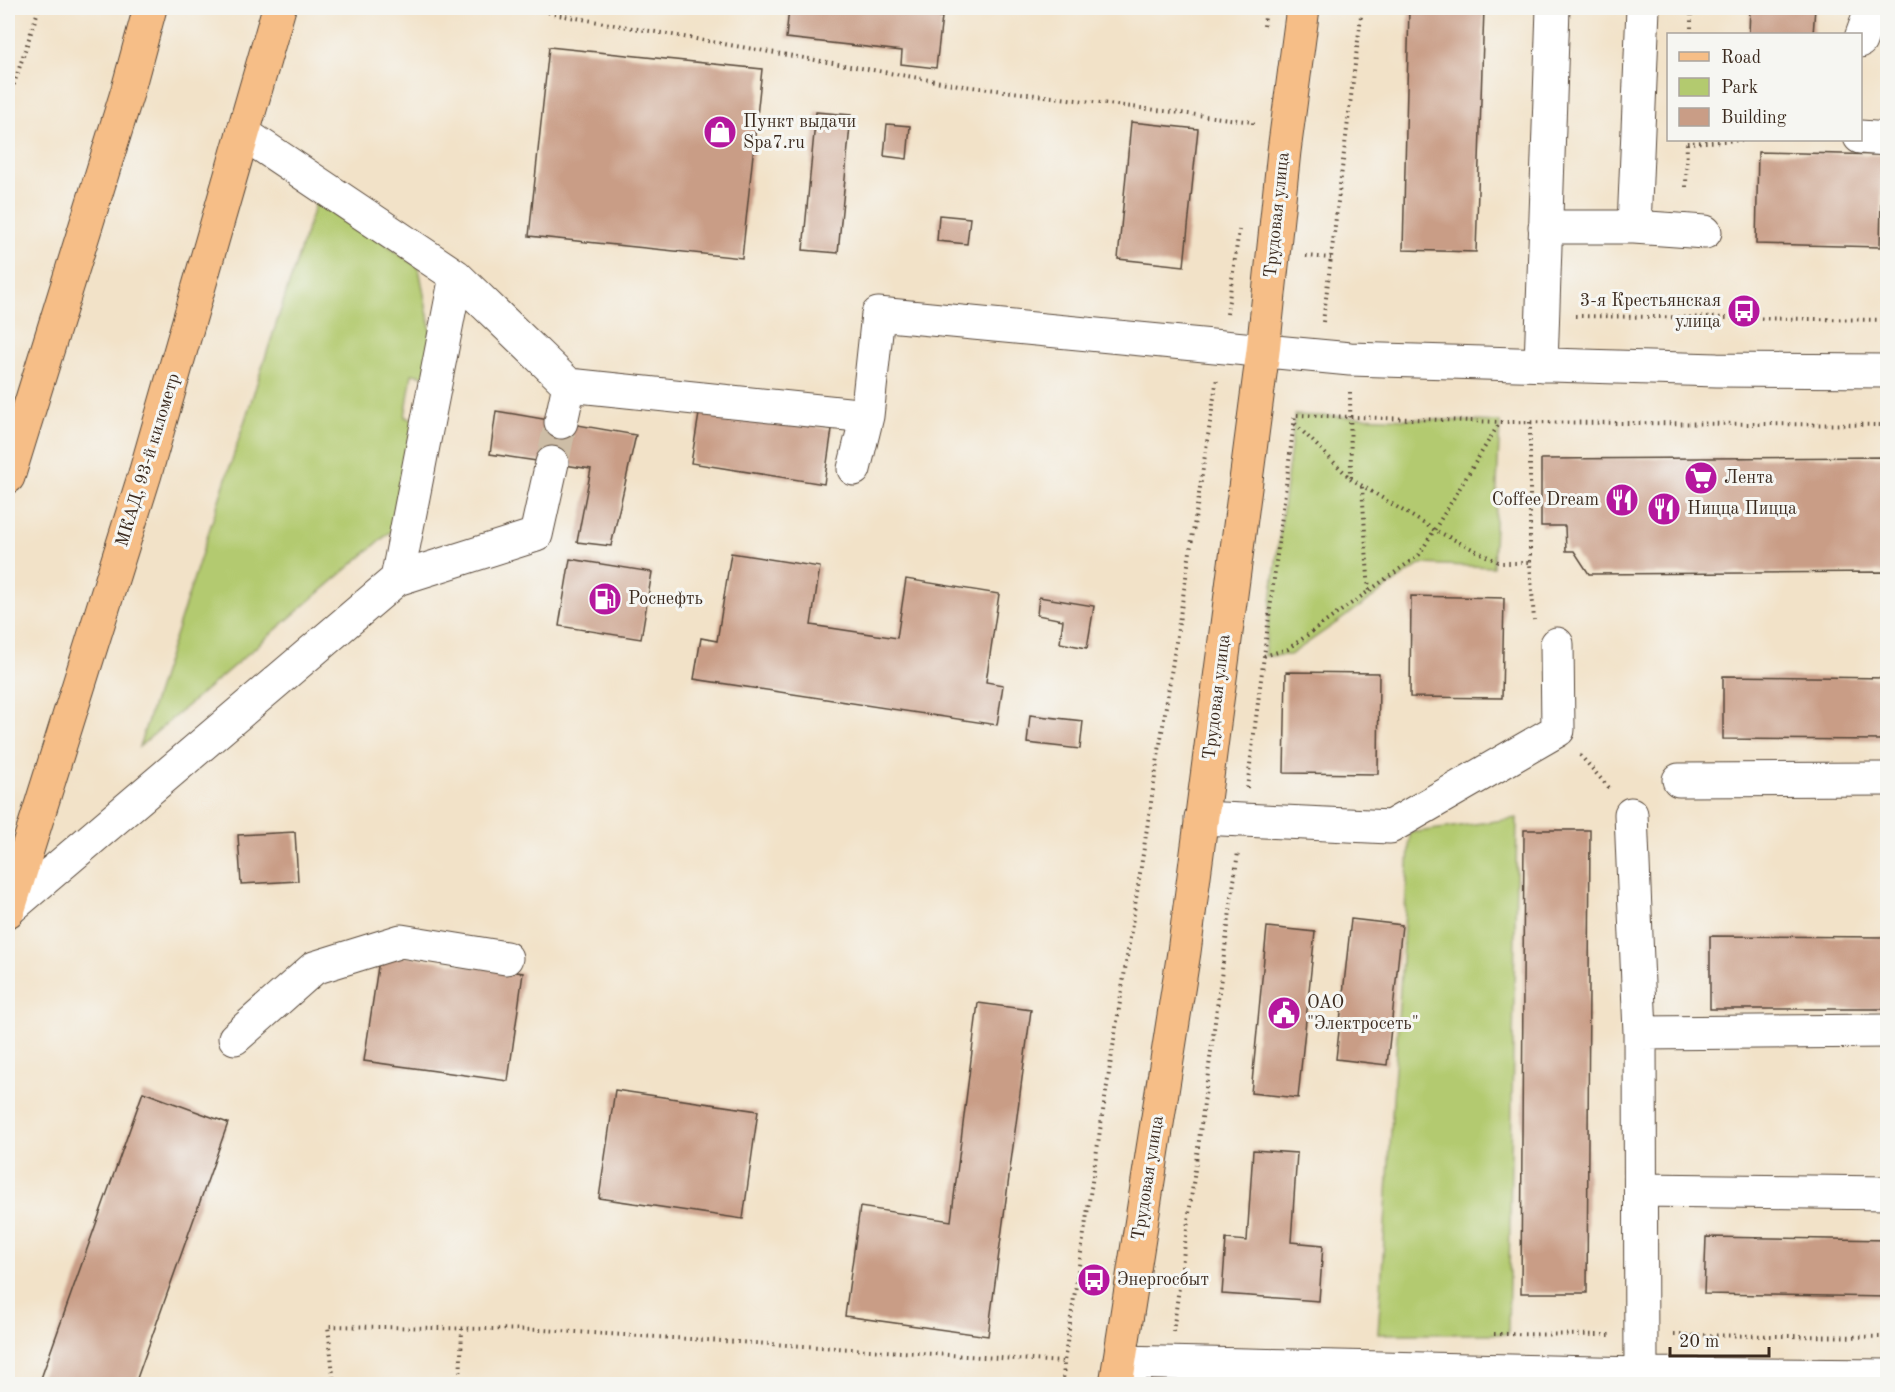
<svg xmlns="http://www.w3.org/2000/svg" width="1895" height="1392" font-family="'Old Standard TT',serif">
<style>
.green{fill:#b3ca6f;stroke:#777a46;stroke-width:1.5}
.building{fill:#c99d86}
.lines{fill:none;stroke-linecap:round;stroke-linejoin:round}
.minor-tunnel{stroke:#cdbda6;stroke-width:33;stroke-dasharray:33 16;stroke-linecap:butt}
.minor-casing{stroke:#564638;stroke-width:35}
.major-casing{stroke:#564638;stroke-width:35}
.highway-casing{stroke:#564638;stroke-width:35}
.path{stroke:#564638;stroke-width:4;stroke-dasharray:1.5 4.5;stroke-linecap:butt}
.minor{stroke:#fff;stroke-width:33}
.major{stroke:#f6be87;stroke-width:33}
.highway{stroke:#f6be87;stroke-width:33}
.labels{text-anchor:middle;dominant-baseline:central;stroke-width:6;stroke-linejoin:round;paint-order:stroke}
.poi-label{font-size:18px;fill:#3b2a1e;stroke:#f6f6f2;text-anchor:start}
.street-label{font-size:18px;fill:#3b2a1e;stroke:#f6f6f2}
</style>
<rect width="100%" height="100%" fill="#f6f6f2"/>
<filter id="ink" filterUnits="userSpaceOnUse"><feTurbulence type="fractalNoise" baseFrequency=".0167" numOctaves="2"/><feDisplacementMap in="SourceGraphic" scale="12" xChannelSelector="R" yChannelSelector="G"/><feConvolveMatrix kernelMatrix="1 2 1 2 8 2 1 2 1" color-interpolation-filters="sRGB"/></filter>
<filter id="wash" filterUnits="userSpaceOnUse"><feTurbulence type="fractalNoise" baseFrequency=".008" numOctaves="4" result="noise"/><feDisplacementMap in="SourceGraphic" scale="24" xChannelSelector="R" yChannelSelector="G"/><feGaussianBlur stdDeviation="1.35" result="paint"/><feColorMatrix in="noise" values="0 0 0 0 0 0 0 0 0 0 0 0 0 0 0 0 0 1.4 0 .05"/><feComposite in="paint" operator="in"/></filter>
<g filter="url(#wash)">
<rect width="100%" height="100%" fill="#f2e2c8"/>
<!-- green -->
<path class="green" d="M318,195l101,73 13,69 -6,39 -14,-2 -7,43 14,5 -22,104 -258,221z
M1295,415l205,7 -7,145 -72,-3 -131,91 -26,1z
M1517,818l-9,516h-130l32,-501z"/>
<g id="blocks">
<!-- building -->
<path class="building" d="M789,8h89v2l64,7 -6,51 -35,-4 1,-13 -116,-13z
M1409,8h75l-8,244 -73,-2z
M1750,8h65l-2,26h-64z
M549,47l213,22 -20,189 -213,-22z
M816,112l35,3 -13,138 -35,-3z
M1131,122l67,7 -14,137 -66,-7z
M887,124l23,2 -3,33 -23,-3z
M1758,152l124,3 -2,92 -124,-3z
M939,215l31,3 -3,26 -30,-3z
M700,408l132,21 -8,55 -133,-21z
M496,411l140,24 -25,111 -34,-4 14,-73 -101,-15z
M1888,457v118l-3,-3 -296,2 -15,-23h-8l-1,-25h-24v-67z
M731,553l89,14 -9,58 86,13 9,-59 93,15 -13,88 17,3 -6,40 -303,-46 7,-41 16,3z
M570,559l82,13 -11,67 -82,-13z
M1411,596l93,2 -2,100 -92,-1z
M1039,597l55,9 -7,42 -27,-5 3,-23 -26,-5z
M1286,672l93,1 -1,101 -94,-1z
M1723,676l165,2v62l-165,-1z
M1030,715l53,6 -3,28 -53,-6z
M1524,830h66l-3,463h-66z
M295,832l3,49 -57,3 -3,-49z
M1351,919l51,6 -15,140 -51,-6z
M1267,927l48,5 -17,166 -47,-5z
M1710,936l178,1v72h-178z
M380,953l143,20 -15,108 -144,-20z
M978,1003l53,7 -43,326 -143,-20 15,-109 91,14z
M615,1090l143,21 -15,108 -144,-21z
M143,1092l85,31 -93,261h-96z
M1253,1150l44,3 -6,89 32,3 -4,56 -97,-7 4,-55 21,2z
M1706,1237l182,3v57l-184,-3z"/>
</g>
</g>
<g filter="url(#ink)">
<use href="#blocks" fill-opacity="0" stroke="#564638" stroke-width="1.5"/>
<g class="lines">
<!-- minor-tunnel -->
<path class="minor-tunnel" d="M552,463l9,-41"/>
<!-- minor casing -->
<g class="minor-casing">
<path id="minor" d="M1860,41l12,-33
M243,133l213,143 113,109 298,31
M1860,137l28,2
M1545,227h89l9,-219
M1634,227l71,5
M1541,365l12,-357
M561,422l8,-37
M854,469l13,-53 11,-102 472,45 367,11 171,1
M397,579l139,-44 16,-72
M1679,780l209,-1
M1631,814l9,219 1,341
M1201,818l189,9 168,-97 -1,-86
M8,910l389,-331 59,-303
M1640,1033l248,-2
M235,1038l79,-70 87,-27 105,17
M1641,1190l247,3
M1121,1362l520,12 247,2"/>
</g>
<!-- major casing -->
<g class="major-casing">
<path id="major" d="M1116,1384l68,-432 79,-601 21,-200 19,-143"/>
</g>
<!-- highway casing -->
<g class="highway-casing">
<path id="highway" d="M8,477l119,-384 23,-85
M8,911l137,-437 134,-466"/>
</g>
<!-- path -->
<path class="path" d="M537,8l16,6 411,72 289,36v2
M1264,26l2,-18
M1691,34v-26
M8,102l31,-94
M1687,143l56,-3
M1686,187l1,-47
M1306,256l25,2
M1227,314l12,-84
M1575,316l313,4
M1323,322l39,-314
M1350,392l1,87
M1530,422v141
M1295,424l56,55 82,50 67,34h30l4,57
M1362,487l7,105
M1264,656l24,-7 131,-94 81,-133
M1580,755l31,35
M1247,788l48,-373 205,7 388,3
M1173,1332l65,-480
M1494,1334l116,1
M1674,1335l214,2
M334,1384l-6,-58 215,4 521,32
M460,1384l2,-55
M1063,1384l1,-22 153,-984"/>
<!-- minor -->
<use href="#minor" class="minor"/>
<!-- major -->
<use href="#major" class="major"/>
<!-- highway -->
<use href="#highway" class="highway"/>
</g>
</g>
<!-- icons -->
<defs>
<g id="shop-disc" transform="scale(1.725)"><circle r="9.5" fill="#b5179e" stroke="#f6f6f2"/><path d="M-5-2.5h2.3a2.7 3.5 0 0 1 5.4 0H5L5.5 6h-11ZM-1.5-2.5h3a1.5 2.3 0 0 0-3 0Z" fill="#fff"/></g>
<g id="bus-disc" transform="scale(1.725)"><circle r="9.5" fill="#b5179e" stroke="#f6f6f2"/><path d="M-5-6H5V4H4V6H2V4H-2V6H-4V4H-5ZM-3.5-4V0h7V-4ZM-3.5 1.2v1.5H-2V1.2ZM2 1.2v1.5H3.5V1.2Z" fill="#fff"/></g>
<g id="supermarket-disc" transform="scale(1.725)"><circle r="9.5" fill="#b5179e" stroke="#f6f6f2"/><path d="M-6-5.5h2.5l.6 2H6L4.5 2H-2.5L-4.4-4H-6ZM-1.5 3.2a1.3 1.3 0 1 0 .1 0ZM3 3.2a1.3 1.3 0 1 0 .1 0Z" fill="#fff"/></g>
<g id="restaurant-disc" transform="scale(1.725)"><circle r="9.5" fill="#b5179e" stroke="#f6f6f2"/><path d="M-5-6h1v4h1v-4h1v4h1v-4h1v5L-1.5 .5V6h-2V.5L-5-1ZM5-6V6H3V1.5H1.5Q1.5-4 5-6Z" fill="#fff"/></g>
<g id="fuel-disc" transform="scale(1.725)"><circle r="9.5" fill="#b5179e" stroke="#f6f6f2"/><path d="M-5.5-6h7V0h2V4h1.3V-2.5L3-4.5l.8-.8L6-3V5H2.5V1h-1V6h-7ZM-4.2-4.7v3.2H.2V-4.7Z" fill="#fff"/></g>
<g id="civic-disc" transform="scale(1.725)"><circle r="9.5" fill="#b5179e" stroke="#f6f6f2"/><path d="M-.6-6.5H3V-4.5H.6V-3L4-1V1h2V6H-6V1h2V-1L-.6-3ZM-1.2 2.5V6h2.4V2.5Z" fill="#fff"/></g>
</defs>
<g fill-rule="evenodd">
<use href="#shop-disc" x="720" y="132"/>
<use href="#bus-disc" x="1744" y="311"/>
<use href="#supermarket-disc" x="1701" y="478"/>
<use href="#restaurant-disc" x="1622" y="500"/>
<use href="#restaurant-disc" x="1664" y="509"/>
<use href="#fuel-disc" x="605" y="599"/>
<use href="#civic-disc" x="1284" y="1013"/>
<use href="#bus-disc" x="1094" y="1280"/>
</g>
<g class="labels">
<!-- poi labels -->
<g class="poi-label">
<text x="743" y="122">Пункт выдачи<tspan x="743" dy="21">Spa7.ru</tspan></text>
<text x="1721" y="301" text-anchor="end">3-я Крестьянская<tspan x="1721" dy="21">улица</tspan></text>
<text x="1724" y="478">Лента</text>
<text x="1599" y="500" text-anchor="end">Сoffee Dream</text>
<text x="1687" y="509">Ницца Пицца</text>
<text x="628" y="599">Роснефть</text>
<text x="1307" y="1003">ОАО<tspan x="1307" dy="21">"Электросеть"</tspan></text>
<text x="1117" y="1280">Энергосбыт</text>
</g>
<!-- street labels -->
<g class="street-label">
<text transform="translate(1277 215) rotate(-84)">Трудовая улица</text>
<text transform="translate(148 460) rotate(-73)">МКАД, 93-й километр</text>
<text transform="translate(1217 697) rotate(-83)">Трудовая улица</text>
<text transform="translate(1148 1178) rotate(-81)">Трудовая улица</text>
</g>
</g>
<!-- margin -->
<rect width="1895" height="1392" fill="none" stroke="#f6f6f2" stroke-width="30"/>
<!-- legend -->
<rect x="1667" y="33" width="195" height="108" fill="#f6f6f2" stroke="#aba49d" stroke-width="1.5"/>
<rect x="1679" y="52" width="30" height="9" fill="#f6be87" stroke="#aba49d" stroke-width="1.5"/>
<text x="1721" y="63" font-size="18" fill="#3b2a1e">Road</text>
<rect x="1679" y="78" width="30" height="18" fill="#b3ca6f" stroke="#aba49d" stroke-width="1.5"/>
<text x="1721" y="93" font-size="18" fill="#3b2a1e">Park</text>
<rect x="1679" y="108" width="30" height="18" fill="#c99d86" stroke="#aba49d" stroke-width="1.5"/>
<text x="1721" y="123" font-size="18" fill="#3b2a1e">Building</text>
<!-- scale -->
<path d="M1670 1347v9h99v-9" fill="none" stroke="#3b2a1e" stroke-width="3"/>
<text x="1679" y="1347" font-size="18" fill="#3b2a1e" stroke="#f6f6f2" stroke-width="4.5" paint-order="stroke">20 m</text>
</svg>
